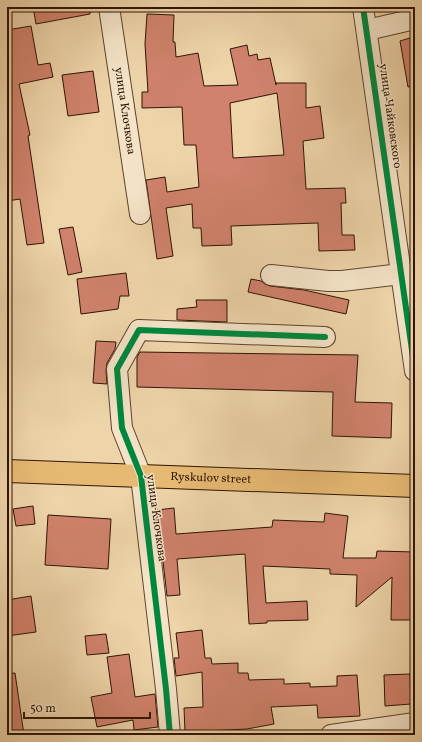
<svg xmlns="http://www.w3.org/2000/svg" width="422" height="742" font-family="Vollkorn,serif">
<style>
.building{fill:#d0826c;stroke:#2f1402;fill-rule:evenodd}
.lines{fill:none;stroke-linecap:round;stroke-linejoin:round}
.minor-casing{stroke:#5f442c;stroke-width:22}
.major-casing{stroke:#2f1402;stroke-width:24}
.minor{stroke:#f4e3c7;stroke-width:20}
.major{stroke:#e7ba74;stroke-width:22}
.cycleway-casing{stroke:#f4e3c7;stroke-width:8}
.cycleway{stroke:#00873e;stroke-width:6}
.labels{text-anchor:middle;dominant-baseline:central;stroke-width:3;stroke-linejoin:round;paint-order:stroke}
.street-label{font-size:12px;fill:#2f1402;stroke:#f4e3c7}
</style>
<rect width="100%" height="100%" fill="#eed4a9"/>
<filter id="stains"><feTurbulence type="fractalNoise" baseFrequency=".005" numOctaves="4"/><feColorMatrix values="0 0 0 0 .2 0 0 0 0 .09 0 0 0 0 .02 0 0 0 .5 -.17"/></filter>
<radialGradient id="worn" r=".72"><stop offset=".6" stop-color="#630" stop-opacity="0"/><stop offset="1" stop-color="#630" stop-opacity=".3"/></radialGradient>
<!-- building -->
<path class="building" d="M33,7h57v7l-54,10z
M147,14l27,1 -1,27h2l1,15 22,-4 6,33 34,-1 -8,-36 17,-4 2,11 8,-2 1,6 12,-2 6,27v-2h30v25l14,-2 4,32 -21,3 3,48 39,-1 1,15h-5l1,32h12l1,15 -36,1 -1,-28 -87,3 1,19 -30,1 -1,-18h-8l-1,-24 -26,4 7,48 -16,3 -11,-79 19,-3 2,15 32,-5 -3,-42h-12l-2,-38 -40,1v-16h6l-3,-48zM277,93l7,62 -51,3 -3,-55z
M31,26l7,39 12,-2 3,14 -34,7 11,51 -2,1 16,107 -17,2 -7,-46 -13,2v-57l3,-1 -3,-14v-99z
M413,37l2,1v48l-7,1 -8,-46z
M93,71l6,41 -31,4 -6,-41z
M73,227l9,45 -14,3 -9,-46z
M126,273l3,23h-9l-2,13 -37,5 -4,-35z
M251,279l10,2 4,3 5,2 34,4 45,10 -3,14 -98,-22z
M196,300h31v22l-50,-2v-11l20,-2z
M96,341l20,1 -1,7 -8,14 -1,7 1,14 -14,-1z
M140,352l218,3 -3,47 37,1 -1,35 -59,-2 1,-44 -196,-5v-30z
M33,506l2,18 -19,2 -3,-17z
M174,508l2,26 96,-7 1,-7 51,2 1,-9 23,3 -5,42h33l1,-7 38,1v68h-24l1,-43 -36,30 1,-32 -27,-1v-5l-67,-3 3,37 41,-2 1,19 -41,1v2l-18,1 -4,-70 -68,5 3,36 -13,1 -10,-86z
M48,515l63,4 -3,50 -63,-4z
M31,596l5,36 -29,4v-36z
M202,630l3,28h6l1,6 26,-1v10h10l1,7 35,-1v5l26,-1v4l27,-1v-10l20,-1 3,41 -42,2 -1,-13 -46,2 3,17 -27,5 -62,3 -1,-24 19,-1 -1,-35 -26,4 -2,-18h5l-3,-25z
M106,634l3,19 -22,2 -2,-19z
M129,654l6,43 20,-3 3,33 -24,3 -1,-10 -36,7 -6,-30 21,-4 -5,-36z
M15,673l9,62h-17v-61z
M410,674l1,30 -26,2 -1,-31z"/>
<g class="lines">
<!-- minor casing -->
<g class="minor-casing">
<g id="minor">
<path id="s1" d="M109,7l31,207"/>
<path d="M363,7l52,364"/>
<path d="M367,30l48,-11"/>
<path d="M271,275l57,6h14l59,-7"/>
<path d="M170,735l-4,-46 -25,-213 -19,-48 -5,-59 22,-39 186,7"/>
<path d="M331,735l84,-12"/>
</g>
</g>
<!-- major casing -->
<g class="major-casing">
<g id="major">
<path id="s2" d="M7,471l408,15"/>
</g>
</g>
<!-- minor -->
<use href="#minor" class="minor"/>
<!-- major -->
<use href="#major" class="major"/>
<!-- cycleway casing -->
<g class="cycleway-casing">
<path id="cycleway" d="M363,7l52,364
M170,735l-4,-46 -25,-213 -19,-48 -5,-59 22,-39 186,7"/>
</g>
<!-- cycleway -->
<use href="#cycleway" class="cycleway"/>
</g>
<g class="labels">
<!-- street labels -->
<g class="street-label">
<text stroke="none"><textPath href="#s1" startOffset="105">улица Клочкова</textPath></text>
<text transform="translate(390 116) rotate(82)">улица Чайковского</text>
<text stroke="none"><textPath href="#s2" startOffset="204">Ryskulov street</textPath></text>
<text transform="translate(156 518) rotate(82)">улица Клочкова</text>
</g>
</g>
<!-- margin -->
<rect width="422" height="742" fill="none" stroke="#eed4a9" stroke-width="24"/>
<rect x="8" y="8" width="406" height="726" fill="none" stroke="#2f1402" stroke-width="2"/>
<rect x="12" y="12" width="398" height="718" fill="none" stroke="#2f1402"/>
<!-- scale -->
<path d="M24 712v6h126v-6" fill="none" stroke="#2f1402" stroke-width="2"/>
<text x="30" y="712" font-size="12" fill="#2f1402" stroke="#f4e3c7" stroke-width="3" paint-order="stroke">50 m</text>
<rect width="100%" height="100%" filter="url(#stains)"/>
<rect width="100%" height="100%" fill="url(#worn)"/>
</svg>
